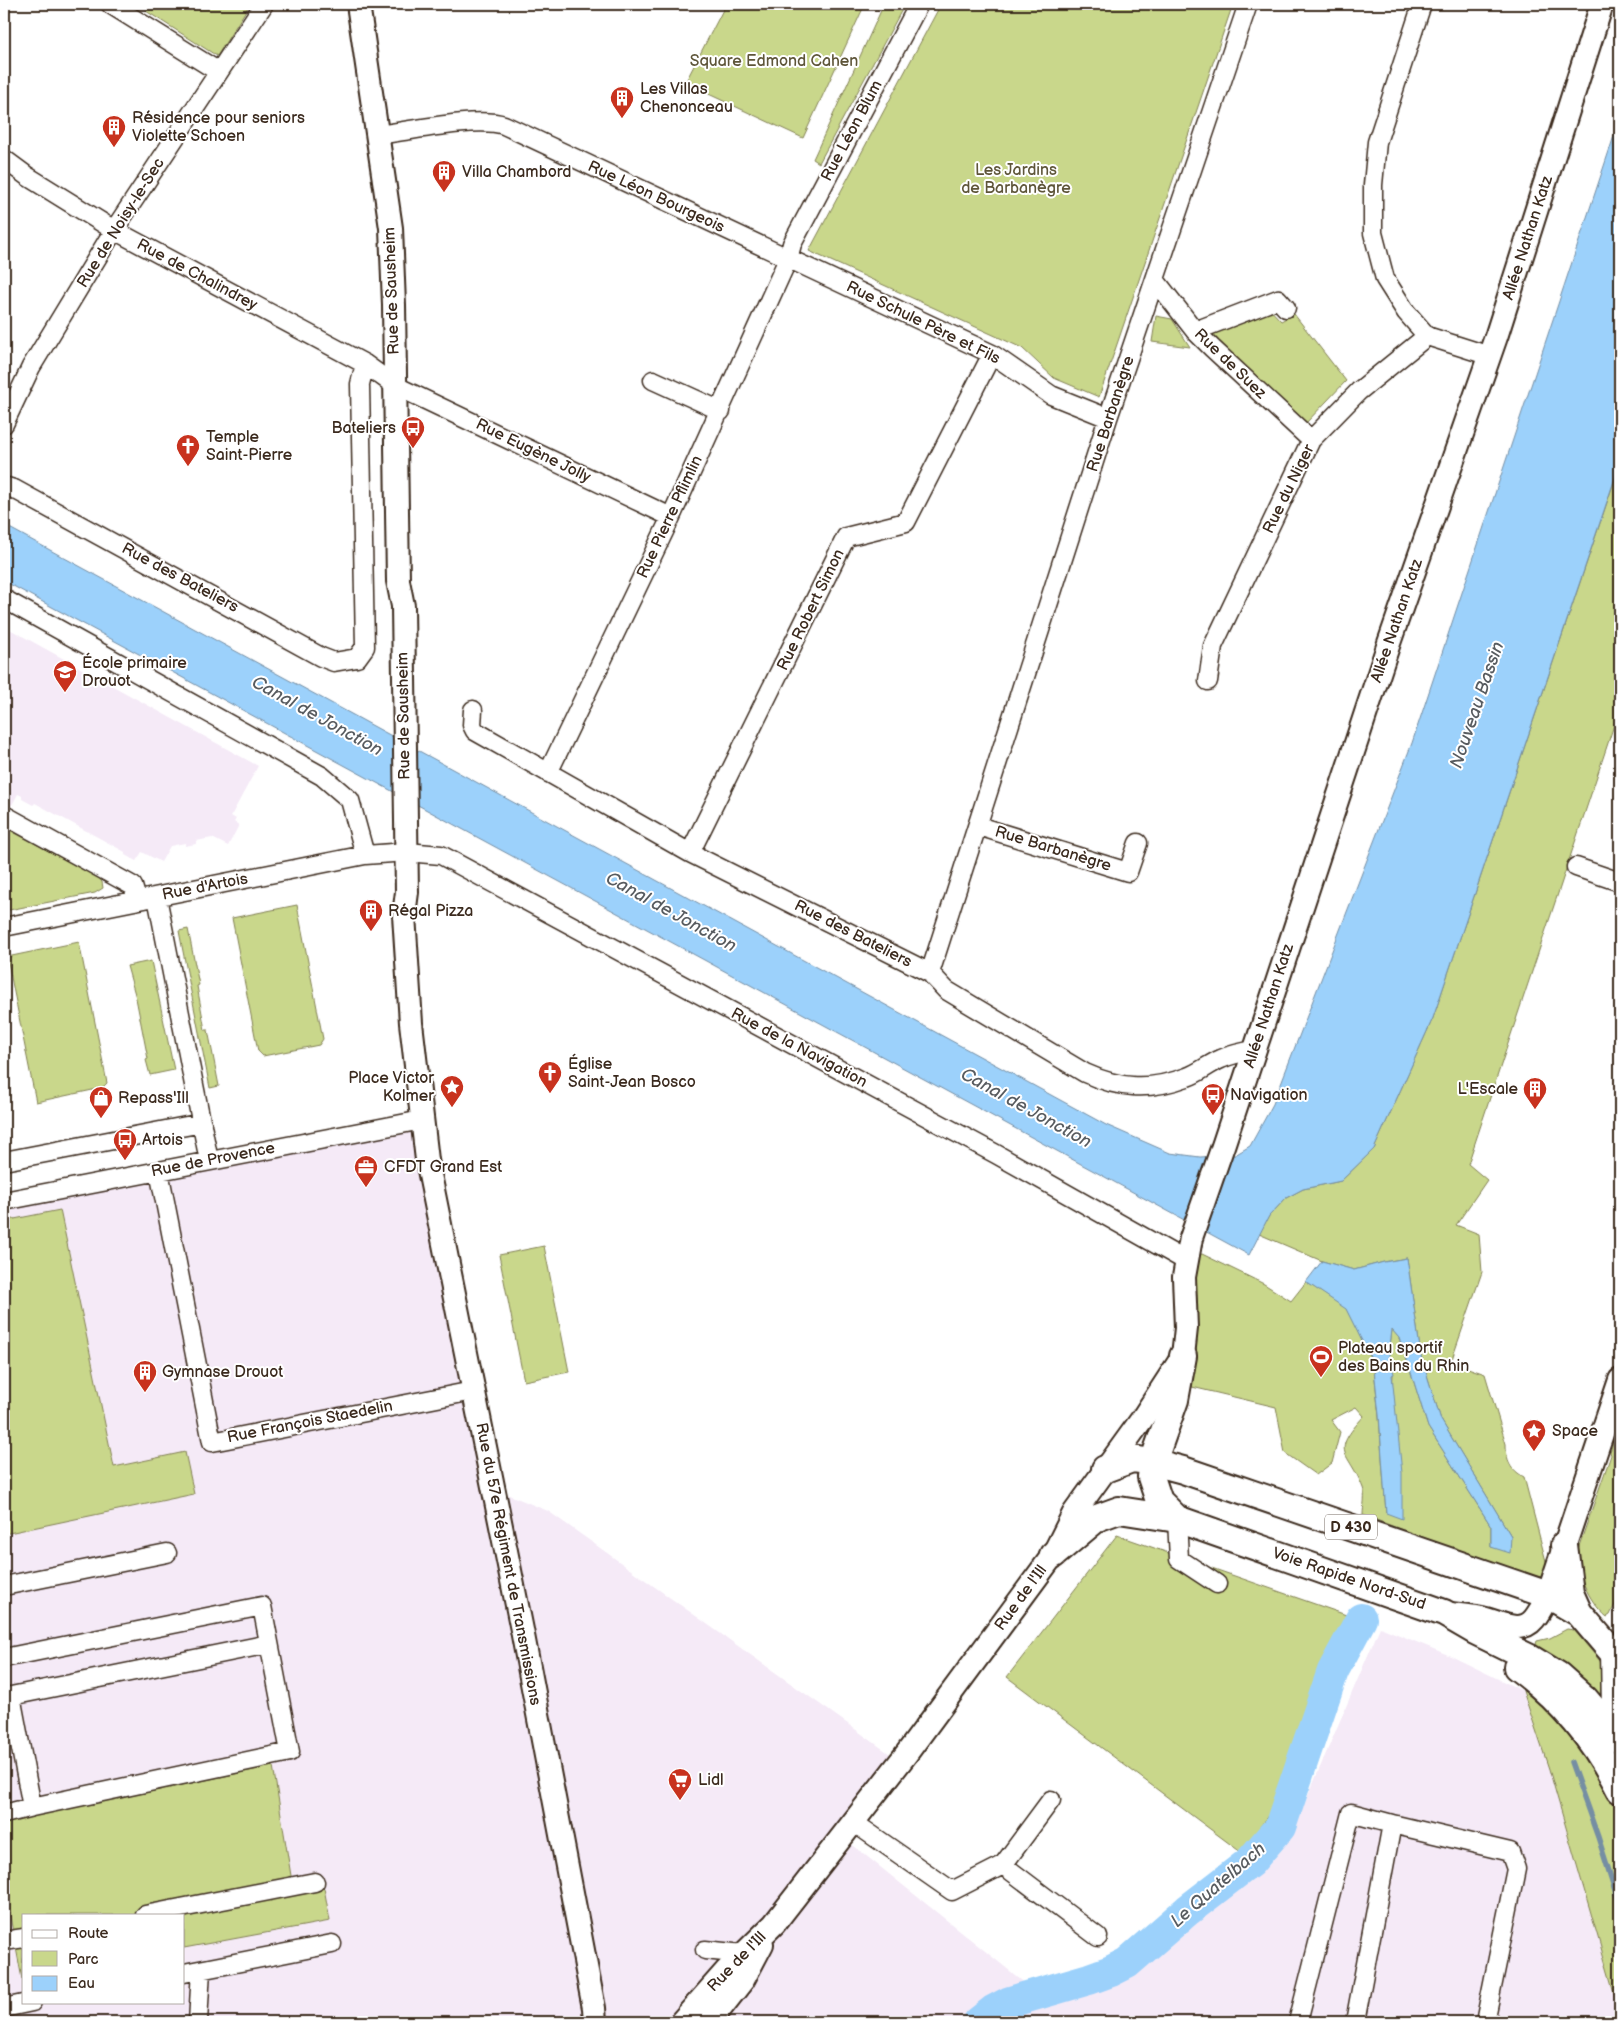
<svg xmlns="http://www.w3.org/2000/svg" width="1624" height="2026" font-family="'Balsamiq Sans',sans-serif">
<style>
.built{fill:#f5eaf7;fill-rule:evenodd}
.green{fill:#c9d78b;stroke:#828054}
.water{fill:#9cd1fb;stroke:#758ea3}
.lines{fill:none;stroke-linecap:round;stroke-linejoin:round}
.stream{stroke:#758ea3;stroke-width:5.5}
.river{stroke:#9cd1fb;stroke-width:32}
.minor-casing{stroke:#3b2a1e;stroke-width:21}
.major-casing{stroke:#3b2a1e;stroke-width:26}
.highway-casing{stroke:#3b2a1e;stroke-width:30}
.minor{stroke:#fff;stroke-width:18}
.major{stroke:#fff;stroke-width:22}
.highway{stroke:#fff;stroke-width:26}
.labels{text-anchor:middle;dominant-baseline:central;stroke-width:4;stroke-linejoin:round;paint-order:stroke}
.shield{fill:#fff;stroke:#766a62;stroke-width:1}
.shield-label{font-size:15px;font-weight:bold;fill:#3b2a1e}
.park-label{font-size:16px;fill:#5e5539;stroke:#fff}
.poi-label{font-size:16px;fill:#3b2a1e;stroke:#fff;text-anchor:start}
.street-label{font-size:16px;fill:#3b2a1e;stroke:#fff}
.water-label{font-size:18px;font-style:italic;fill:#585c60;stroke:#fff}
</style>
<rect width="100%" height="100%" fill="#fff"/>
<filter id="ink" filterUnits="userSpaceOnUse"><feTurbulence type="fractalNoise" baseFrequency=".02" numOctaves="2"/><feDisplacementMap in="SourceGraphic" scale="10" xChannelSelector="R" yChannelSelector="G"/><feConvolveMatrix kernelMatrix="1 2 1 2 8 2 1 2 1" color-interpolation-filters="sRGB"/></filter>
<g filter="url(#ink)">
<!-- built -->
<path class="built" d="M4,626l254,140 -27,50 5,3 -2,3 5,3 -11,21 -16,-8 -16,3v3l-11,2v-3l-15,3 -9,16 -19,-10 -6,9 -11,-6v-3l-90,-49 -2,2 -11,-6v-3l-4,-2 -6,11 -8,-5z
M415,1131l70,354 63,26 342,243 -56,76 212,170 70,-17 87,-67 98,-104 79,-185 73,30 70,34 26,78 71,244v9h-1616v-812zM24,1915h160v87h-160z"/>
<!-- green -->
<path class="green" d="M151,4h99l-33,52 -71,-45z
M726,4h139l-62,134 -118,-55z
M884,4h21l-86,159 -6,-4z
M941,4h292l-134,393 -45,-19 -32,-30 -213,-97z
M1268,307l13,14 13,-7 52,67 -40,42 -99,-92z
M1156,316l16,3 18,28 -38,-5z
M1620,464v243l-152,457 19,16 -31,45 23,9 3,38 -31,90 34,12 21,70c0,16 4,25 18,33l24,92 -9,12 -176,-66c0,-8 3,-20 0,-27 -15,-39 -34,-33 1,-72l-8,-9 -25,13 9,12 -8,31 -16,12 -31,-22 -9,-46 -84,-20 5,-132 5,-1 62,30 27,17 15,-19 40,26 24,49 4,12 5,48 7,96 7,-140 -4,-19 3,-25 7,9 9,25 20,64 63,99v21l20,-11 -70,-116 -20,-64 -14,-98 -23,4 -30,8 -32,-9 -63,-27 10,-18 17,-18 17,-9 38,-8 33,-32 59,-131z
M4,827l95,51 3,4 1,6 -8,5 -91,18z
M297,905l26,134 -4,6 -56,11 -5,-5 -26,-133z
M188,929l11,56 -2,1 8,44h3l11,56 -9,2 -31,-157z
M79,942l28,141 -5,5 -66,14 -29,-145z
M151,961l23,109 -24,5 -4,-15 2,-1 -12,-61 -9,-32z
M60,1210l54,257 71,-15 9,42 -190,40v-313z
M544,1246l25,126 -45,9 -25,-126z
M1620,1420v174l-10,21 -3,2c-19,-16 -31,-44 -29,-68l33,-94 -1,-3z
M1117,1535l235,82 -30,54 -44,130 -36,52 -235,-176z
M1567,1629l7,1 26,31 2,7 -2,29 -65,-50 2,-6 13,-3z
M1523,1691l19,3 74,103 4,14v202l-71,-244z
M273,1766l21,128 30,-6 6,33 -146,27v-33h-160l-2,64 -18,-94v-63z"/>
<!-- water -->
<path class="water" d="M1620,118v345l-187,555 -59,131 -33,32 -38,8 -17,9 -17,18 -20,39 -1245,-674v-56l1102,600 64,28 30,4 35,-2 15,-9 23,-42 139,-361z
M1407,1258l14,98 20,64 70,116 -1,17 -19,-6v-21l-63,-99 -20,-64 -9,-25 -7,-8 -3,24 5,20 -2,1 10,98v46l-16,-6 -7,-98 -5,-46 -4,-12 -24,-48 -40,-27 16,-21 32,9 30,-8z"/>
<g class="lines">
<!-- stream -->
<path class="stream" d="M1571,1762l27,75 22,69"/>
<!-- river -->
<path class="river" d="M979,2022l14,-11 17,-9 79,-23 22,-8 16,-8 61,-53 62,-48 30,-35 53,-156 28,-52"/>
<!-- minor casing -->
<g class="minor-casing">
<path id="minor" d="M110,4l109,68
M1422,4l-45,138 -4,43v48l12,46 21,33 21,24 63,20
M378,135c30,-4 101,-19 126,-10l488,229 59,41 57,23
M4,159l23,17 87,54 251,134 29,21 277,132
M1156,281l39,50 17,17 99,92
M1195,331l83,-32 8,9
M653,380l68,31
M4,424l27,-57 83,-137 150,-226
M4,486l10,3 307,168 13,5 23,-4 8,-11 -5,-263 5,-20
M4,599l318,177 28,24 15,55
M1208,681l5,-35 98,-206 48,-49 68,-55
M473,710l-1,15 3,6 215,122 240,120 16,17 139,83c35,16 64,18 102,4 12,-4 22,-13 34,-18 11,-5 22,-7 34,-9
M548,773l123,-256 117,-258 4,-15 127,-240
M4,815l129,71 4,14
M978,826l150,46 10,-29
M690,853l156,-316 60,-15 86,-168
M1576,867l44,15
M157,897l52,264
M4,927l361,-72 42,-3 34,3 555,299 190,107
M930,973l178,-555 140,-414
M4,1161l198,-38
M159,1171l53,271 261,-51
M4,1201l418,-81
M1177,1519l2,40 38,25
M4,1586l163,-33
M1610,1649l1,65 5,19
M4,1658l258,-52 28,146 -258,55
M4,1814l28,-7 -21,-111 258,-52
M853,1822l99,69 51,-26 48,-65
M1392,1824l118,28 6,17 -31,153
M1003,1865l95,72
M145,1915l170,-33
M4,1941l20,-3
M705,1950l38,4
M184,1973l148,-29
M4,2008l28,-6
M198,2022l3,-52
M1298,2022l53,-209 41,11 -37,198"/>
</g>
<!-- major casing -->
<g class="major-casing">
<path id="major" d="M358,4l33,224 3,77 4,276 5,25 4,286 -3,23 7,108 16,137 95,470 72,378 1,14
M1450,1614c11,1 21,2 32,4 16,3 38,18 52,1 6,-7 10,-16 14,-24l72,-215
M681,2022l46,-52 47,-46 133,-171 146,-198 21,-42 68,-94 41,-63 3,-28 -2,-51 7,-39 33,-95 165,-500 108,-309 105,-330
M710,2022l33,-42 19,-36"/>
</g>
<!-- highway casing -->
<g class="highway-casing">
<path id="highway" d="M1105,1469l27,-10 21,3 30,8 365,125 31,18 41,48
M1177,1519l-18,-18 -8,-24 2,-15 22,-62 8,-44
M1564,1545l6,48 9,20
M1053,1555l44,-37 22,-8 58,9 267,94 31,18 55,27 28,17 27,24 35,41
M1517,1667c45,33 78,73 103,123"/>
</g>
<!-- minor -->
<use href="#minor" class="minor"/>
<!-- major -->
<use href="#major" class="major"/>
<!-- highway -->
<use href="#highway" class="highway"/>
</g>
</g>
<!-- icons -->
<defs>
<g id="building-pin" transform="scale(1.25)"><path d="M0 17L-7.5 6A9.5 9.5 0 1 1 7.5 6Z" fill="#c8321e" stroke="#fff"/><path d="M-4-6H4V6H1V3H-1V6H-4ZM-2.5-4.3h1.7v1.8h-1.7ZM.8-4.3h1.7v1.8H.8ZM-2.5-1h1.7V.8h-1.7ZM.8-1h1.7V.8H.8Z" fill="#fff"/></g>
<g id="bus-pin" transform="scale(1.25)"><path d="M0 17L-7.5 6A9.5 9.5 0 1 1 7.5 6Z" fill="#c8321e" stroke="#fff"/><path d="M-5-6H5V4H4V6H2V4H-2V6H-4V4H-5ZM-3.5-4V0h7V-4ZM-3.5 1.2v1.5H-2V1.2ZM2 1.2v1.5H3.5V1.2Z" fill="#fff"/></g>
<g id="church-pin" transform="scale(1.25)"><path d="M0 17L-7.5 6A9.5 9.5 0 1 1 7.5 6Z" fill="#c8321e" stroke="#fff"/><path d="M-1.2-6h2.4v3.5h3.3v2.4h-3.3V6h-2.4V-.1h-3.3v-2.4h3.3Z" fill="#fff"/></g>
<g id="school-pin" transform="scale(1.25)"><path d="M0 17L-7.5 6A9.5 9.5 0 1 1 7.5 6Z" fill="#c8321e" stroke="#fff"/><path d="M0-5L7-2L0 1L-7-2ZM-4 1L0 2.5L4 1V4Q0 6-4 4Z" fill="#fff"/></g>
<g id="sight-pin" transform="scale(1.25)"><path d="M0 17L-7.5 6A9.5 9.5 0 1 1 7.5 6Z" fill="#c8321e" stroke="#fff"/><path d="M0-6L1.8-2.2L6-1.7L2.9 1.2L3.7 5.4L0 3.3L-3.7 5.4L-2.9 1.2L-6-1.7L-1.8-2.2Z" fill="#fff"/></g>
<g id="shop-pin" transform="scale(1.25)"><path d="M0 17L-7.5 6A9.5 9.5 0 1 1 7.5 6Z" fill="#c8321e" stroke="#fff"/><path d="M-5-2.5h2.3a2.7 3.5 0 0 1 5.4 0H5L5.5 6h-11ZM-1.5-2.5h3a1.5 2.3 0 0 0-3 0Z" fill="#fff"/></g>
<g id="office-pin" transform="scale(1.25)"><path d="M0 17L-7.5 6A9.5 9.5 0 1 1 7.5 6Z" fill="#c8321e" stroke="#fff"/><path d="M-6-3h4V-5.5h4V-3h4V5H-6ZM-1-4.5V-3h2v-1.5ZM-6 0V1H6V0Z" fill="#fff"/></g>
<g id="stadium-pin" transform="scale(1.25)"><path d="M0 17L-7.5 6A9.5 9.5 0 1 1 7.5 6Z" fill="#c8321e" stroke="#fff"/><path d="M0-5a6.5 5 0 1 0 0 10a6.5 5 0 1 0 0-10ZM-3.5-1.8h7v3.6h-7Z" fill="#fff"/></g>
<g id="supermarket-pin" transform="scale(1.25)"><path d="M0 17L-7.5 6A9.5 9.5 0 1 1 7.5 6Z" fill="#c8321e" stroke="#fff"/><path d="M-6-5.5h2.5l.6 2H6L4.5 2H-2.5L-4.4-4H-6ZM-1.5 3.2a1.3 1.3 0 1 0 .1 0ZM3 3.2a1.3 1.3 0 1 0 .1 0Z" fill="#fff"/></g>
</defs>
<g fill-rule="evenodd">
<use href="#building-pin" x="622" y="98"/>
<use href="#building-pin" x="114" y="127"/>
<use href="#building-pin" x="444" y="172"/>
<use href="#bus-pin" x="413" y="428"/>
<use href="#church-pin" x="188" y="446"/>
<use href="#school-pin" x="65" y="672"/>
<use href="#building-pin" x="371" y="911"/>
<use href="#church-pin" x="550" y="1073"/>
<use href="#sight-pin" x="452" y="1087"/>
<use href="#building-pin" x="1535" y="1089"/>
<use href="#bus-pin" x="1213" y="1095"/>
<use href="#shop-pin" x="101" y="1098"/>
<use href="#bus-pin" x="125" y="1140"/>
<use href="#office-pin" x="366" y="1167"/>
<use href="#stadium-pin" x="1321" y="1357"/>
<use href="#building-pin" x="145" y="1372"/>
<use href="#sight-pin" x="1534" y="1431"/>
<use href="#supermarket-pin" x="680" y="1780"/>
</g>
<g class="labels">
<!-- shield labels -->
<rect class="shield" x="1325" y="1514.5" width="52" height="25" rx="4"/>
<g class="shield-label">
<text x="1351" y="1527">D 430</text>
</g>
<!-- park labels -->
<g class="park-label">
<text x="774" y="61">Square Edmond Cahen</text>
<text x="1016" y="170">Les Jardins<tspan x="1016" dy="18">de Barbanègre</tspan></text>
</g>
<!-- poi labels -->
<g class="poi-label">
<text x="640" y="89">Les Villas<tspan x="640" dy="18">Chenonceau</tspan></text>
<text x="132" y="118">Résidence pour seniors<tspan x="132" dy="18">Violette Schoen</tspan></text>
<text x="462" y="172">Villa Chambord</text>
<text x="396" y="428" text-anchor="end">Bateliers</text>
<text x="206" y="437">Temple<tspan x="206" dy="18">Saint-Pierre</tspan></text>
<text x="82" y="663">École primaire<tspan x="82" dy="18">Drouot</tspan></text>
<text x="388" y="911">Régal Pizza</text>
<text x="568" y="1064">Église<tspan x="568" dy="18">Saint-Jean Bosco</tspan></text>
<text x="434" y="1078" text-anchor="end">Place Victor<tspan x="434" dy="18">Kolmer</tspan></text>
<text x="1518" y="1089" text-anchor="end">L'Escale</text>
<text x="1230" y="1095">Navigation</text>
<text x="118" y="1098">Repass'Ill</text>
<text x="142" y="1140">Artois</text>
<text x="384" y="1167">CFDT Grand Est</text>
<text x="1338" y="1348">Plateau sportif<tspan x="1338" dy="18">des Bains du Rhin</tspan></text>
<text x="162" y="1372">Gymnase Drouot</text>
<text x="1552" y="1431">Space</text>
<text x="698" y="1780">Lidl</text>
</g>
<!-- street labels -->
<g class="street-label">
<text transform="translate(852 131) rotate(-62)">Rue Léon Blum</text>
<text transform="translate(656 197) rotate(25)">Rue Léon Bourgeois</text>
<text transform="translate(121 223) rotate(-58)">Rue de Noisy-le-Sec</text>
<text transform="translate(1528 238) rotate(-72)">Allée Nathan Katz</text>
<text transform="translate(197 275) rotate(28)">Rue de Chalindrey</text>
<text transform="translate(392 291) rotate(-92)">Rue de Sausheim</text>
<text transform="translate(923 323) rotate(26)">Rue Schule Père et Fils</text>
<text transform="translate(1230 364) rotate(44)">Rue de Suez</text>
<text transform="translate(1111 414) rotate(-72)">Rue Barbanègre</text>
<text transform="translate(533 451) rotate(26)">Rue Eugène Jolly</text>
<text transform="translate(1289 489) rotate(-64)">Rue du Niger</text>
<text transform="translate(670 517) rotate(-65)">Rue Pierre Pflimlin</text>
<text transform="translate(180 578) rotate(28)">Rue des Bateliers</text>
<text transform="translate(811 610) rotate(-64)">Rue Robert Simon</text>
<text transform="translate(1397 621) rotate(-71)">Allée Nathan Katz</text>
<text transform="translate(404 716) rotate(-91)">Rue de Sausheim</text>
<text transform="translate(1053 849) rotate(17)">Rue Barbanègre</text>
<text transform="translate(205 887) rotate(-11)">Rue d'Artois</text>
<text transform="translate(853 934) rotate(27)">Rue des Bateliers</text>
<text transform="translate(1269 1006) rotate(-72)">Allée Nathan Katz</text>
<text transform="translate(799 1048) rotate(28)">Rue de la Navigation</text>
<text transform="translate(213 1160) rotate(-11)">Rue de Provence</text>
<text transform="translate(310 1422) rotate(-11)">Rue François Staedelin</text>
<text transform="translate(508 1564) rotate(79)">Rue du 57e Régiment de Transmissions</text>
<text transform="translate(1349 1579) rotate(19)">Voie Rapide Nord-Sud</text>
<text transform="translate(1021 1598) rotate(-54)">Rue de l'Ill</text>
<text transform="translate(737 1962) rotate(-46)">Rue de l'Ill</text>
</g>
<!-- water labels -->
<g class="water-label">
<text transform="translate(1477 705) rotate(-71)">Nouveau Bassin</text>
<text transform="translate(317 716) rotate(29)">Canal de Jonction</text>
<text transform="translate(671 912) rotate(29)">Canal de Jonction</text>
<text transform="translate(1026 1108) rotate(29)">Canal de Jonction</text>
<text transform="translate(1218 1885) rotate(-41)">Le Quatelbach</text>
</g>
</g>
<!-- margin -->
<rect width="1624" height="2026" fill="none" stroke="#fff" stroke-width="20"/>
<rect x="10" y="10" width="1604" height="2006" fill="none" stroke="#3b2a1e" stroke-width="2" filter="url(#ink)"/>
<!-- legend -->
<rect x="22" y="1914" width="162" height="90" fill="#ffffff" stroke="#b1aaa5"/>
<rect x="32" y="1930" width="25" height="8" fill="#ffffff" stroke="#b1aaa5"/>
<text x="68" y="1938" font-size="15" fill="#3b2a1e">Route</text>
<rect x="32" y="1951" width="25" height="15" fill="#c9d78b" stroke="#b1aaa5"/>
<text x="68" y="1964" font-size="15" fill="#3b2a1e">Parc</text>
<rect x="32" y="1976" width="25" height="15" fill="#9cd1fb" stroke="#b1aaa5"/>
<text x="68" y="1988" font-size="15" fill="#3b2a1e">Eau</text>
</svg>
